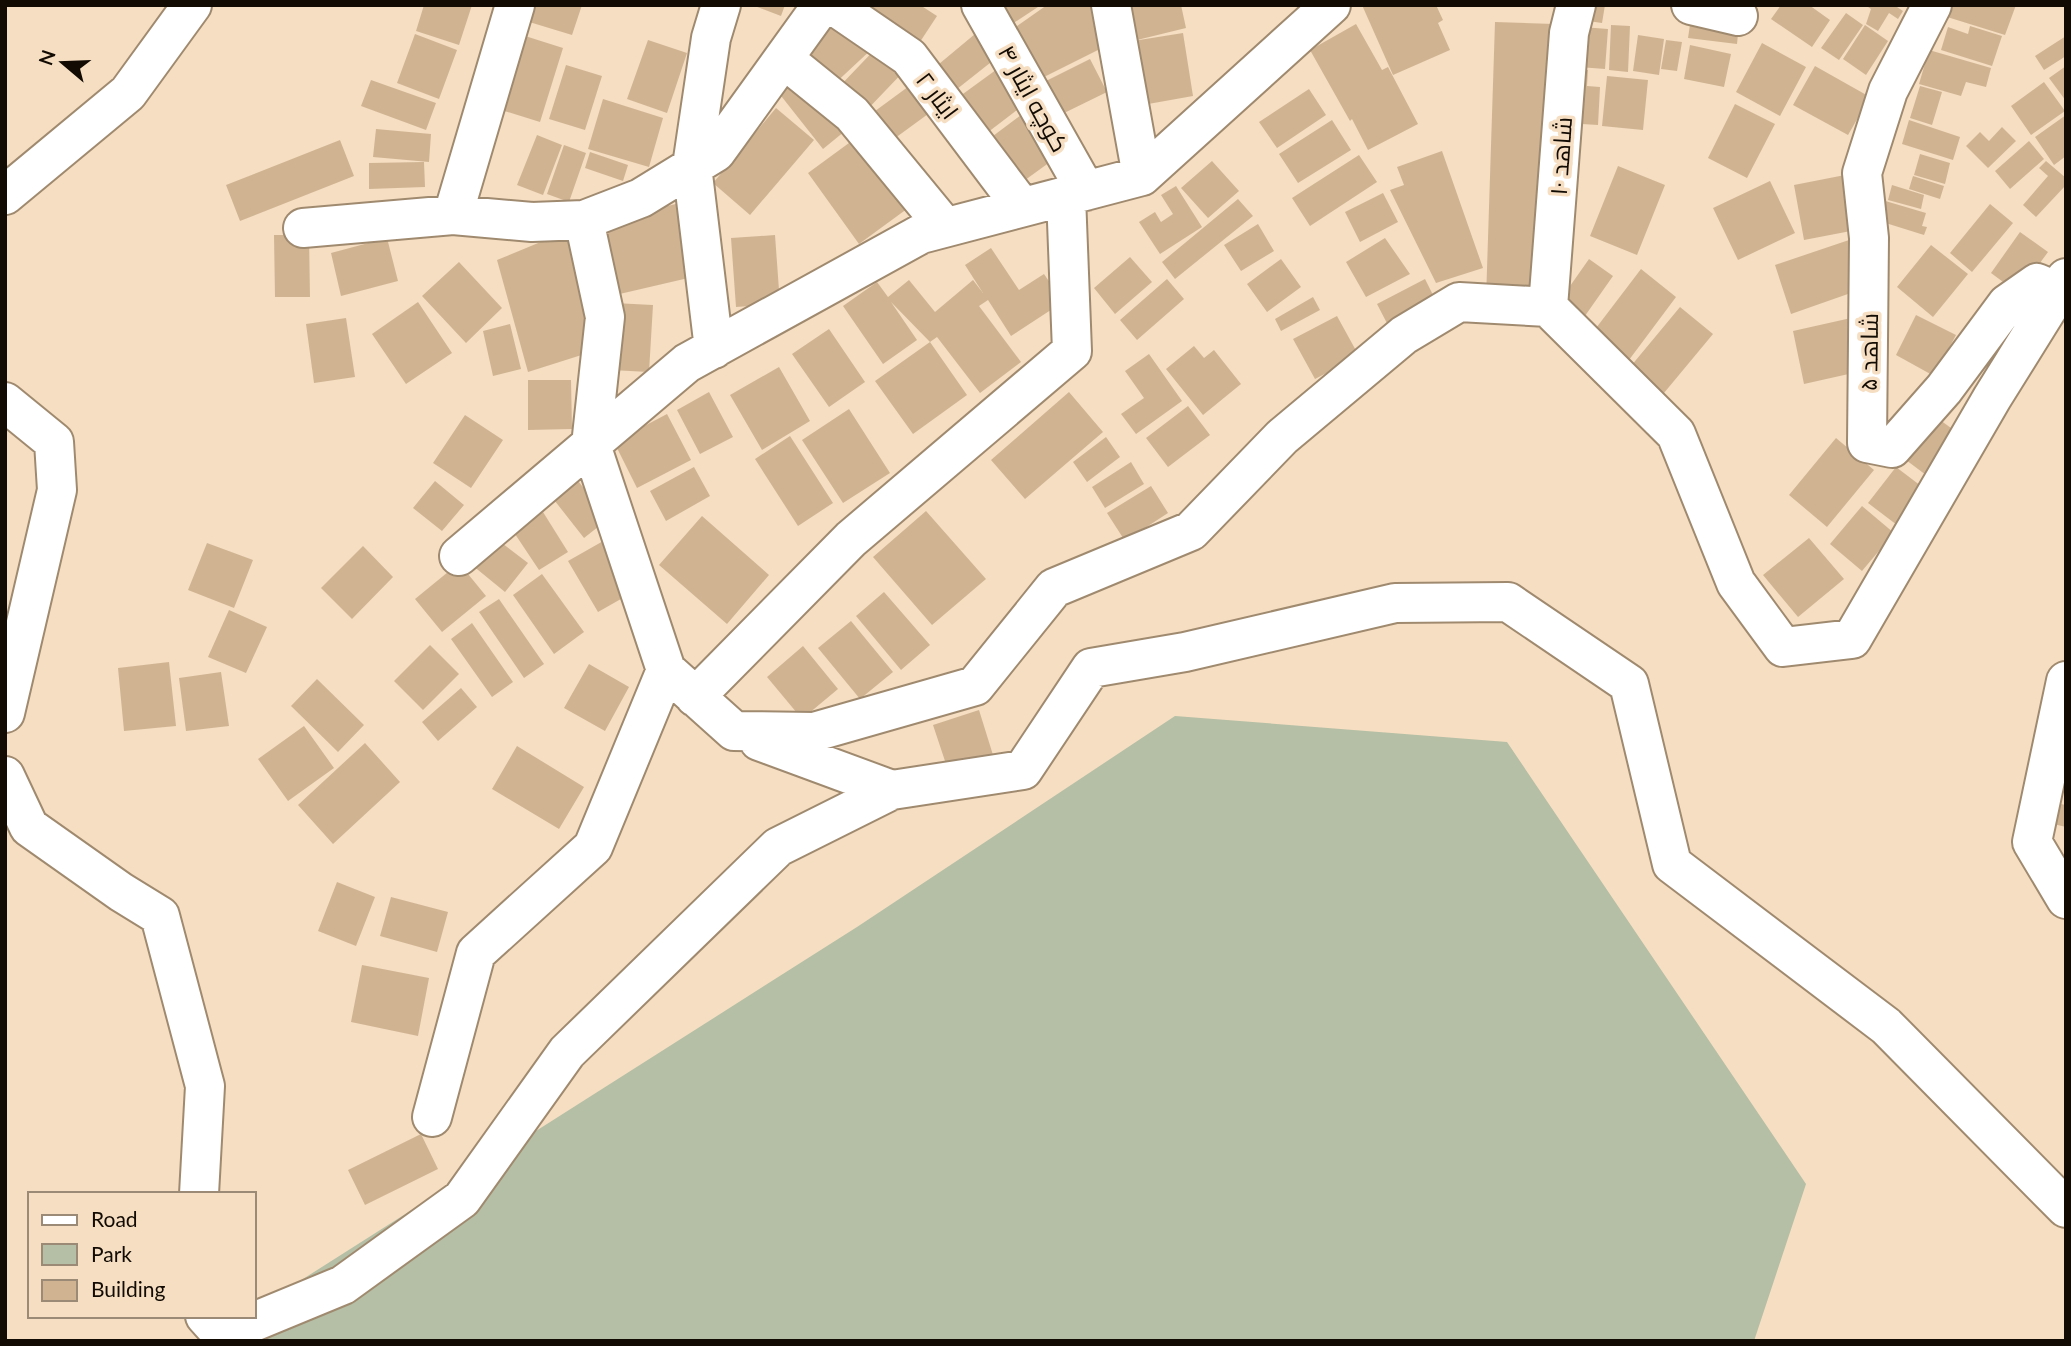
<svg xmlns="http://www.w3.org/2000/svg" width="2071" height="1346" font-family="Lato,Cairo,sans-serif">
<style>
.green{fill:#b4bfa5}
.building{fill:#d0b492}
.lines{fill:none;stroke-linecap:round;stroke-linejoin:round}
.minor-casing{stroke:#a08a6f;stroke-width:42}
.minor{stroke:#fff;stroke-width:38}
.labels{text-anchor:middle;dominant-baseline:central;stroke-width:7;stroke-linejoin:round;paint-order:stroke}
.street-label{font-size:24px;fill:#120b03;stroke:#f6dec2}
</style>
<rect width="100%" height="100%" fill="#f6dec2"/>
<!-- green -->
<path class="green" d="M1175,716l332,26 299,442 -52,157h-1498l36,-55 565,-359z"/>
<!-- building -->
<path class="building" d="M424,5h48l-13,40 -43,-14z
M531,5h51l-10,30 -46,-14z
M752,5h33l-4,11z
M849,5h71l17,11 -21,32z
M992,5h49l-35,23z
M1047,5h54l5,41 -66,33 -33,-46z
M1118,5h63l5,23 -53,13 50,-8 10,63 -56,10z
M1362,5h74l7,15 -5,3 12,27 -57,25z
M1591,5h14l-3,18 -14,-2z
M1781,5h28l21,15 -18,27 -41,-28z
M1865,5h29l9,6 -5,8 -9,-6 -11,18 -12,-7 5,-15z
M1947,5h69l-11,30 -61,-19z
M1846,13l17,12 -24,35 -18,-12z
M843,15l31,32 -44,41 -31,-32z
M1691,18l48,6 -2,20 -49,-6z
M1495,22l59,2 -8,277 -60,-1z
M1356,24l26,46 6,-3 30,57 -50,26 -16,-31 -2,2 -40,-71z
M1611,25l19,1 -2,46 -19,-2z
M1865,25l23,16 -22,34 -23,-16z
M1970,26l32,10 -10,30 -51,-16 7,-23 20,7z
M1582,27l26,2 -3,40 -26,-2z
M415,34l42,16 -18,49 -42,-16z
M975,34l20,25 -43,34 -19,-24z
M522,35l41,13 -23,74 -42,-13z
M1638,35l26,4 -5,36 -26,-4z
M2066,36v20l-22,14 -9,-14z
M648,40l39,13 -20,60 -40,-14z
M1666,40l16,2 -5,29 -16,-2z
M882,42l26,25 -45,47 -26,-25z
M1762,43l44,24 -26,49 -44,-24z
M1690,45l41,9 -7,33 -40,-8z
M1929,50l62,18 -5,19 -20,-5 -5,14 -42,-12z
M1090,59l17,33 -49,24 -16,-33z
M566,65l36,11 -17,54 -36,-11z
M1815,66l55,31 -22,38 -55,-30z
M2066,66v35l-17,-23z
M1000,67l26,36 -43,33 -27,-37z
M1569,69l19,1 -1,16 13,1 -2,38 -32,-2z
M801,74l44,57 -22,18 -45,-57z
M1607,76l41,4 -5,50 -41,-4z
M920,78l19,28 -52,38 -20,-27z
M371,80l65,23 -10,27 -65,-24z
M2044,82l21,29 -34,24 -20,-29z
M1920,86l22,6 -10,33 -22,-7z
M1309,89l17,26 -49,33 -18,-26z
M603,99l60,19 -14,49 -61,-18z
M1735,104l40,20 -28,54 -39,-20z
M776,108l38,32 -64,75 -37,-32z
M1029,109l32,45 -40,29 -32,-44z
M2066,115v41l-12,9 -19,-28z
M1332,120l19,30 -53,33 -19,-29z
M1909,120l51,17 -7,23 -51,-16z
M2002,127l14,14 -28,27 -22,-22 14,-14 9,9z
M376,129l55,5 -2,28 -56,-5z
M864,132l51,71 -56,41 -51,-71z
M537,135l25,10 -19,50 -26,-10z
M340,140l14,36 -114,45 -14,-36z
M2029,141l15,18 -34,30 -15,-18z
M564,145l22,8 -17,49 -22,-8z
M1442,151l41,117 -47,15 -46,-93 14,-5 -7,-18z
M590,152l38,13 -5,16 -38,-13z
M1920,154l30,9 -5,21 -31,-9z
M1359,155l18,27 -67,44 -18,-28z
M1212,161l27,30 -31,27 -27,-30z
M2046,161l20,17v7l-30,32 -13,-12 25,-29 -9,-8z
M424,162l1,25 -56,2v-26z
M1618,166l47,19 -28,70 -47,-19z
M1845,175l11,55 -52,10 -10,-55z
M1913,176l31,10 -4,13 -31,-10z
M1770,181l25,52 -57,27 -25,-52z
M1892,185l32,10 -3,14 -33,-9z
M1176,186l26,41 -42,27 -21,-32 16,-10 6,10 12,-8 -12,-19z
M1383,193l15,29 -38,20 -15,-30z
M1238,199l15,17 -78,63 -13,-17z
M1882,200l44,13 -4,13 5,1 -3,8 -48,-15z
M680,203l17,73 -86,20 -16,-73z
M1990,204l23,19 -41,49 -22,-19z
M1258,224l16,27 -33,20 -17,-26z
M572,229l19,123 -63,20 -31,-112z
M2020,232l28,20 -30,41 -27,-20z
M274,235h35l1,62h-35z
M775,235l5,69 -44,3 -5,-69z
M387,238l11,43 -57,15 -10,-43z
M1385,238l25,36 -44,23 -20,-35z
M1849,240l16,48 -74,26 -16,-49z
M1931,245l37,29 -35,43 -36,-30z
M991,248l28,42 25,-16 19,28 -52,34 -23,-36 -9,6 42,56 -41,31 -43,-56 -7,5 37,53 -54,39 -38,-53 55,-39 -39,-40 26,38 -34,24 -40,-58 34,-24 11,15 21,-17 26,32 38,-32 10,13 -18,-28z
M1130,257l22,25 -37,32 -21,-26z
M1281,259l20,28 -34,25 -20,-28z
M1589,259l24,17 -33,47 -24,-17z
M459,262l43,46 -36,35 -44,-47z
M1641,269l35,28 -50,67 -36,-28z
M1167,279l17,20 -47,41 -17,-20z
M1425,279l12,24 -47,26 -13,-25z
M1313,297l7,13 -39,21 -6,-12z
M418,302l34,51 -46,31 -34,-50z
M614,303l39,2 -4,67 -38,-2z
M1680,307l33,27 -54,65 -33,-27z
M1916,315l40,20 -22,41 -38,-21z
M1337,316l22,40 -44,23 -22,-40z
M346,318l9,59 -41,6 -8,-59z
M1851,318l11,53 -58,13 -11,-53z
M510,324l11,45 -28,7 -10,-45z
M829,329l36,53 -36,25 -37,-53z
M1194,346l10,12 10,-8 27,34 -38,31 -37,-46z
M1149,354l33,47 -46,33 -15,-20 23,-16 -19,-27z
M779,367l31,54 -48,29 -32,-55z
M528,380h43l1,49 -44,1z
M709,392l24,45 -33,17 -23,-44z
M1069,392l34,40 -78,67 -34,-39z
M1188,406l22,29 -42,32 -22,-29z
M849,409l41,64 -47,30 -41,-63z
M1929,412l33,24 -32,42 -32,-24z
M667,414l24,46 -54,28 -23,-46z
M465,415l38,25 -32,48 -38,-25z
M790,436l43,67 -35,23 -43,-67z
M1106,437l14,20 -33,25 -14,-20z
M1836,438l38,32 -47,57 -38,-32z
M1131,462l13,22 -39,24 -13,-21z
M694,467l16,29 -44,25 -16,-30z
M1896,467l29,22 -28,36 -29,-22z
M575,477l33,42 -24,19 -33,-42z
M435,481l29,24 -22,26 -29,-23z
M1151,486l17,27 -43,28 -18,-28z
M1862,506l32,27 -32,38 -32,-27z
M926,511l60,68 -54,46 -59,-68z
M543,512l25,40 -29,18 -26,-39z
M702,516l67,59 -42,49 -68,-59z
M494,537l34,26 -23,29 -33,-27z
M1809,538l35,41 -46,38 -35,-42z
M605,540l30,51 -37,21 -30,-51z
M207,543l46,17 -19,48 -46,-18z
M363,546l30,31 -41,42 -31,-31z
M459,563l27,33 -44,36 -27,-33z
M542,574l42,58 -30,22 -41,-59z
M884,592l46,53 -29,25 -45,-54z
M499,599l45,65 -20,14 -45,-66z
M229,610l38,17 -21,46 -38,-16z
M851,621l42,51 -33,27 -42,-51z
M472,623l41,59 -21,15 -41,-58z
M430,645l29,29 -36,36 -29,-29z
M803,646l35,43 -36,30 -35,-42z
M169,662l7,64 -52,5 -6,-63z
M589,664l40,23 -24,44 -41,-23z
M221,672l8,54 -43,5 -7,-53z
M317,679l47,46 -26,27 -47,-46z
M461,688l16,19 -39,34 -16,-19z
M979,710l14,45 -45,15 -15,-45z
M304,726l30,42 -46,33 -30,-42z
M365,743l35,39 -67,62 -35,-39z
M517,746l67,41 -25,42 -67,-40z
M2050,802l16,3v22l-21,-5z
M337,882l38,15 -19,49 -38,-15z
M391,897l57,15 -11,40 -57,-16z
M362,965l67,13 -11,58 -67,-14z
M421,1134l17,35 -73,36 -17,-35z"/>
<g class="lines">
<!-- minor casing -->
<g class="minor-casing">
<path id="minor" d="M833,5l76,52 113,150
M981,5l105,186
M1111,5l31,171
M1691,5l47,11
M1932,5l-44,86 -26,82 7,65 -2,205 25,5 52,-59 63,-85 30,-21 21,9 8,-14
M784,59l68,55 93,113
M5,195l123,-102 64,-88
M453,215l62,-210
M584,220l21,97 -14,128 75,225 68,61 80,1 161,-46 79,-98 137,-57 91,-94 122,-102 55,-33 89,5 128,127 60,149 47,64 69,-8 140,-241 66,-106 8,2
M303,228l150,-13 79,7 52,-2 57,-22 75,-46 106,-147
M1548,307l21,-274 7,-28
M714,349l-22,-183 19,-128 10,-33
M5,402l49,40 3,48 -52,223
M459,556l228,-193 234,-129 221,-58 189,-171
M2066,681l-34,161 34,57
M695,697l156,-158 221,-188 -6,-155
M759,741l133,49 131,-20 68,-102 94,-16 210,-49 113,-1 121,82 43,180 214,162 180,182
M5,776l24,51 92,65 39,24 45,170 -6,108
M432,1117l44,-164 117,-106 73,-177
M205,1316l17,19 121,-50 119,-86 105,-147 211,-205 114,-57"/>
</g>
<!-- minor -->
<use href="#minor" class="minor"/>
</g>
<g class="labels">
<!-- street labels -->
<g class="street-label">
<text transform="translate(938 95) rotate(53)">ایثار ۲</text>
<text transform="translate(1034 98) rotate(61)">کوچه ایثار ۴</text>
<text transform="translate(1560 156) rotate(-86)">شاهد ۱۰</text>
<text transform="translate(1868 352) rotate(-89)">شاهد ۵</text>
</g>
</g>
<!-- border -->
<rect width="2071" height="1346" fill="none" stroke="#120b03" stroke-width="14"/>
<!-- legend -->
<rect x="28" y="1192" width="228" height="126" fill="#f6dec2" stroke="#9b8a76" stroke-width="2"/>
<rect x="42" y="1215" width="35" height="10" fill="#ffffff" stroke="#9b8a76" stroke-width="2"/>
<text x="91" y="1227" font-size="21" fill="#120b03">Road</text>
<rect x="42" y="1244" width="35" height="21" fill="#b4bfa5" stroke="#9b8a76" stroke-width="2"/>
<text x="91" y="1262" font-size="21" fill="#120b03">Park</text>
<rect x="42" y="1280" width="35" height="21" fill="#d0b492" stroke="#9b8a76" stroke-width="2"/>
<text x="91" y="1297" font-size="21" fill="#120b03">Building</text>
<!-- north arrow -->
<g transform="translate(63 63) rotate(289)" stroke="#f6dec2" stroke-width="5" paint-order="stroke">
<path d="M0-5L12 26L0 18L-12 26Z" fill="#120b03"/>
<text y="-10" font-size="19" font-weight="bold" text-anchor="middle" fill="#120b03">N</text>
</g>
</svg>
